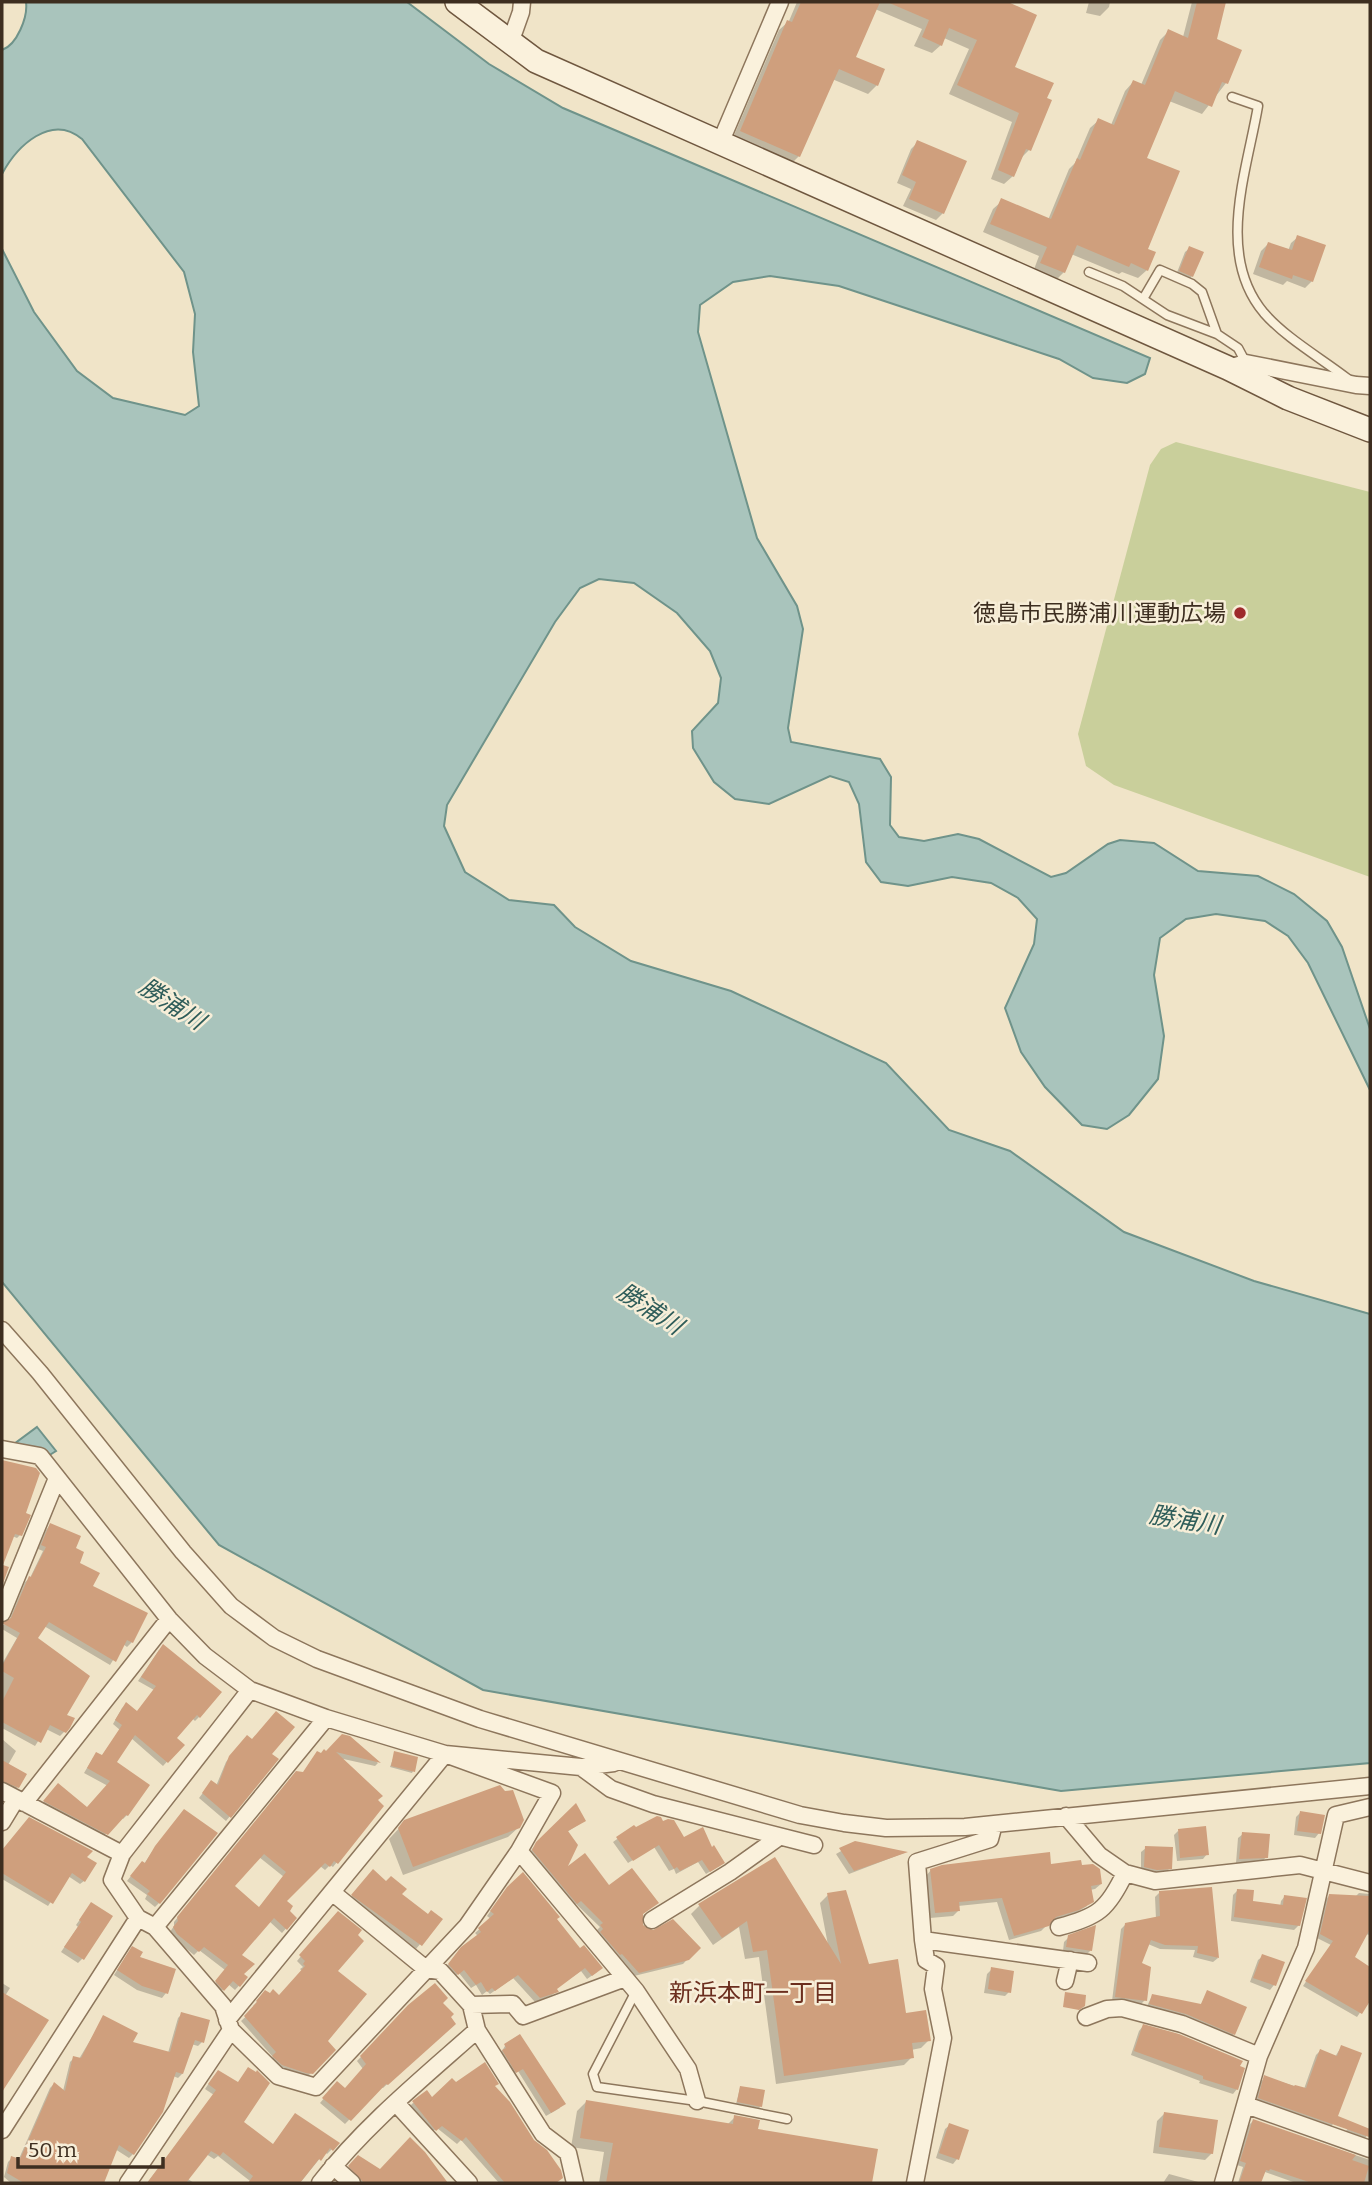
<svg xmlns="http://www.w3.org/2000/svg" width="1372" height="2185" font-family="Bitter,'Noto Sans JP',serif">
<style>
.green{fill:#c9cf9b}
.water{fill:#a9c4bc;stroke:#6f938a;stroke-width:2}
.shadow{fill:#0003;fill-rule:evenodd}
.building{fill:#cf9f7d;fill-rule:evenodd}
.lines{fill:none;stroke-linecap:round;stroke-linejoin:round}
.lane-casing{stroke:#8d765c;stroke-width:11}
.street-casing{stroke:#8d765c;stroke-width:19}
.secondary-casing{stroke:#6f573f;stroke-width:26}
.lane{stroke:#faf1dc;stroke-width:8}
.street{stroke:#faf1dc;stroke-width:16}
.secondary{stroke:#faf1dc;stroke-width:23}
.poi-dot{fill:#9e2a2b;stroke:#f7eed8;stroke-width:2.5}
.labels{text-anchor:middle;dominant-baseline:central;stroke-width:5;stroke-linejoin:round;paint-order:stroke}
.poi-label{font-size:23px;fill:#3d2e20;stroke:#f7eed8;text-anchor:end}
.water-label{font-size:24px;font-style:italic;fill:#2f5d5a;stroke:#f7eed8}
.neighbourhood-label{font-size:24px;fill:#6b2e1e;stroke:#f7eed8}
</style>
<rect width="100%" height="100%" fill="#f0e4c8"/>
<!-- green -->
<path class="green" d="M1176,442l194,50v385l-256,-92 -28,-19 -8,-32 72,-269 11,-16z"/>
<!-- water -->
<path class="water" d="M26,2h381l82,62 74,44 587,250 -5,16 -18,9 -34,-5 -34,-19 -220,-73 -69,-10 -37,6 -33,23 -2,27 59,206 40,68 6,23 -15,99 3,14 89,17 11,18 -1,48 9,12 25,4 34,-7 21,5 72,38 15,-4 42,-29 12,-4 34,3 44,28 60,5 36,18 33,27 15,26 28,82v61l-62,-127 -20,-27 -23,-15 -49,-7 -30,5 -26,19 -6,37 10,61 -6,43 -29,36 -22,14 -25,-4 -37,-38 -24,-35 -16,-44 29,-64 3,-25 -19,-21 -27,-15 -39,-6 -44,9 -27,-4 -15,-20 -7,-58 -10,-22 -19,-6 -61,28 -34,-5 -21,-17 -21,-34 -1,-17 26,-28 3,-25 -11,-27 -33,-38 -43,-30 -35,-4 -19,9 -25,34 -108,183 -3,21 21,46 44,28 45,5 21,22 56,34 100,30 155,72 63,67 61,21 114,81 130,49 116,33v449l-309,28 -578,-101 -264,-145 -217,-263v-1033l32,63 43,59 36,27 72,17 14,-9 -6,-54 2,-38 -11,-42 -102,-133c-31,-26 -65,7 -80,35v-124c15,-5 26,-33 24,-48z
M37,1427l19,24 -8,5 -34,-12z"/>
<!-- shadow -->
<path class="shadow" d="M797,2h208l30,14 -23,52 17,82 -9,9 -7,17 -9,8 -13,-5 21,-57 -63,-28 20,-45 -25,-11 -3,7 -9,8 -18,-7 8,-17 -47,-20 -22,48 24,28 -9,9 -36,-15 -33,77 -9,9 -58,-25 47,-110 10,-9z
M1089,2h21l-1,5 -9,9 -14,-3z
M1192,2h33l-10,38 25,11 -14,32 -24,31 -33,-13 -24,58 2,111 -9,8 -16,-6 -3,2 -48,-20 -7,18 -9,9 -22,-9 6,-16 -56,-24 10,-23 9,-8 46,19 21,-51 6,-6 15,-35 9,-8 12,5 14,-34 8,-9 8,3 19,-45 9,-9 14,6z
M918,142l25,71 -7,7 -33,-14 8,-17 -14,-6 14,-34z
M1298,237l14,44 -7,7 -18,-7 -4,4 -30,-11 8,-23 7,-7 20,7 3,-8z
M1190,248l2,28 -4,5 -12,-6 9,-23z
M2,1461l33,8 -15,66 -3,3 -5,-2 -10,29z
M50,1525l24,24 3,14 14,24 41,55 -5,5 -4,-3 -13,21 -66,-39 -8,12 29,78 -1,16 -4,4 -14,-7 -11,17 -33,-18v-64l15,-26 -15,-9v-3l7,-5 16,-39 5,-4 13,-27 -5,-2 8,-19z
M159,1650l60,42 -20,25 -4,4 -3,-3 -17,21 7,6 -19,21 -32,-28 -16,24 12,53 -4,4 -2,-2 -19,21 -61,-33 13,-16 33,20 21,-23 -24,-13 9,-15 8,-1 19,-27 -7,-6 9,-16 4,-3 11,7 17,-22 -16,-9z
M349,1738l29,25 -3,3 -36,-8 43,48 -49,61 -3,-2 -5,5 -5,-4 -36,35 3,10 8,7 -13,15 -13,-12 -29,34 2,19 4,4 -11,12 -7,-6 -9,10 -6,-8 12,-16 -26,-20 -5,5 -21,-17 -3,-6 4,-6v-4l118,-145 10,-3 24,-21zM259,1857l25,20 -26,32 -25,-23z
M2,1739l14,12 -8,14 10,22 -4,4 -12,-6z
M243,1741l33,18 -50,62 -27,-23 9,-12h8l10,-24z
M395,1753l18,18 -1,2 -22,-6z
M576,1806l8,15 -17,11 -3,39 45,16 43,20 -11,8 1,12 56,21 -15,16 -49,12 -37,-39 3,-3 -3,-4 3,-3 -24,-23 -4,3 -43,-52 3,-6z
M1300,1813l19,20 -4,5 -21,-3 2,-18z
M405,1822l114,5 -11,10 -105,38 -14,-36z
M26,1823l58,34v24l-4,3 -12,-8 -20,30 -46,-27v-27z
M634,1827l1,3 48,9 36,27 -13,8 -8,-12 -22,12 -2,-5 -5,2 -15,-24 -26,16 -15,-21z
M1178,1831l29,23 -4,5 -26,2 -3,-26z
M1243,1834l23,23 -4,5 -26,1 2,-25z
M855,1843l49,10 -55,21 -13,-20z
M1146,1848l24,20 -4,4 -14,2 -11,-3v-19z
M152,1852l7,51 -4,4 -10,-8 2,-4 -20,-14 11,-14 6,-3z
M775,1859l53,86 -8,-42 8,-8 39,71 37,49 25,25 -8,8 -10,2 1,7 -8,8 -128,19 -17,-127 -14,2 -6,-32 -26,18 -22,-31 8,-8z
M1050,1866l30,1 21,17 -6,5 -5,1 -3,16 -15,9 -22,7 -9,9 -32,9 -12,-38 -39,4 1,4 -6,6 -23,2 -4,-42 5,-6z
M368,1876l32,19 27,21 13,4 -24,29 -67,-49z
M1237,1891l15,12 28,4 1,-6 4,-5 14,29 -5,5 -63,-9 2,-26z
M1159,1893l59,65 -5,4 -20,-5 2,-7 -35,-1 -12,-5 -8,20 5,36 -4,4 -29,-3 9,-72 5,-5 30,-5 -1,-22z
M1359,1893l11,1v41l-5,-1 -12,24 17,11v29l-13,19 -54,-31 28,-41 -14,-7 9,-39 4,-4 25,2z
M503,1894l52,25 42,53 -10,7 -6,-8 -26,18 1,2 -4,4 -17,7 -22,-24 -23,16 -3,-3 -5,4 -6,-10 -5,3 -12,-15 -6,5 -8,-9 12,-15 21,-18 -3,-3 16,-14 -4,-3z
M91,1904l-9,55 -4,4 -17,-11 17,-25 -2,-2z
M334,1917l2,54 -10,70 8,9 -27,27 -30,-9 -7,-7 3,-4 -32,-36 14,-13 -2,-2 9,-10 16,2 24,-27 -2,-2 3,-2 -6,-6z
M1069,1937l22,13 -5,5 -23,-4 1,-9z
M128,1953l10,5 28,35 -4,5 -25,-8 -23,-15z
M1263,1956l11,29 -4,5 -20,-8 8,-22z
M992,1969l17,23 -4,4 -21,-3 3,-19z
M2,1983l8,5 -5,8 41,25 -44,67v-34l11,-21 -11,-7z
M1208,1992l26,42 -4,4 -84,-30 6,-12 48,10z
M440,2003l13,21 -70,64 -2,-1 -36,37 -25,-21 17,-20 8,7 18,-21 -6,-8 51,-52z
M182,2014l20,28 -4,4 -7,-2 -9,30 -4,4 -5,-2 -40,78 -4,4 -14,-9 -12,32 5,2h-97l-7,-6 4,-15 4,-4 6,3 32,-73 4,-4 9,7 7,-29 4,-4 5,1 25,-42 26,26 38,10 10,-35z
M1143,2026l94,63 -4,5 -34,-11 1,-2 -69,-26 8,-24z
M519,2037l41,71 -14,8 -28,-45 -6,4 -13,-19 6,-10z
M1341,2047l-8,77 -4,5 -74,-27 6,-20 4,-5 39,12 12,-34 4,-4 15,6z
M214,2076l27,46 31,24 66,-3 -11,11 -2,-2 -25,31h-51l1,-2 -32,-25 -4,3 -8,-5 -18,25 6,4h-47l67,-88 -9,-6z
M456,2084l37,3 68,90 -6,6h-56l-38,-43 -4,4 -20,-16 -6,5 -21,-27 3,-3 19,-3z
M740,2088l21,18 -2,2 -23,-4z
M586,2102l141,23 8,-8 21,13 120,20 -6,33h-271l5,-31 -33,-5 6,-36z
M1164,2114l48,39 -7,7 -52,-7 4,-32z
M1253,2121l117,39v23h-74l-31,-11 -6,11h-21l5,-16 -6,-2 12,-40z
M1352,2123l18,8v1l-5,6 -19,-7z
M950,2125l17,6 -10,28 -4,5 -17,-6 9,-29z
M424,2153l22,30h-89l-11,-13 12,-13 22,14z
M1169,2174l33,9h-39z"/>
<!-- building -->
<path class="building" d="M801,2h79l-24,55 29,12 -7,17 -39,-17 -39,88 -60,-26 47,-111 5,2z
M887,2h121l29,13 -22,52 39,16 -7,15 5,2 -21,51 -5,-2 -12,28 -16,-7 21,-57 -62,-28 20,-45 -28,-12 -7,18 -20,-9 7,-17z
M1197,2h29l-9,37 25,11 -14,34 -6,-2 -10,25 -37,-16 -28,67 33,13 -32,78 8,3 -8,19 -17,-8 -2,4 -52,-22 -12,28 -25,-10 7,-16 -57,-23 11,-26 50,21 26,-61 3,2 18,-42 16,7 19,-45 12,5 23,-56 20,9z
M917,140l50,21 -23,53 -35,-15 7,-17 -14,-7z
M1297,235l29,10 -13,37 -20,-7 -1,4 -33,-12 9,-25 24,8z
M1189,246l15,6 -11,25 -14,-6z
M2,1460l34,8 4,5 -14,40 5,2 -9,21 -7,-2 -12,31 6,2 -7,19z
M50,1523l31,13 -5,12 8,4 -4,11 20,10 -7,13 55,27 -15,30 -6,-3 -11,22 -67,-40 -11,16 52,38 -23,39 8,3 -5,10 -4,5 -16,-8 -9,18 -39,-21v-20l12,-24 -12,-7v-5l18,-33 -18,-10 9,-5 18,-42 2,1 15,-30 -5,-2z
M163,1644l59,48 -22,26 -3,-3 -20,23 8,7 -17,18 -33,-28 -18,27 33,23 -22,31 -2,-1 -18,20 -65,-34 15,-18 29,24 23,-26 -23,-13 9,-16 6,3 20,-30 -7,-5 11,-18 11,9 19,-25 -15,-9z
M276,1711l19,16 -23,27 7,5 -48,59 -29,-25 9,-13 7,5 11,-29 18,-21 5,4z
M342,1734l8,2 31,27 -45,-11 47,44 -5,4 6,6 -46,58 -4,-3 -4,6 -5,-4 -38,38 6,5 -3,5 7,7 -10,12 -13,-12 -32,37 13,9 -11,10 4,3 -8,10 -7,-6 -9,10 -9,-10 13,-16 -24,-18 -5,5 -22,-18 -4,-7 5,-6 -1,-4 119,-146 7,1 14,-21 4,2 3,-4 2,2zM264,1854l22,18 -27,35 -24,-21z
M394,1751l24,6 -3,15 -24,-6z
M2,1760l25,14 -8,14 -17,-7z
M500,1785l5,6 8,-1 11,30 -4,8 -107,39 -15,-39 6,-8z
M576,1803l10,18 -18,10 10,14 -10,21 17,-13 24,32 23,-17 27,35 -16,11v11l10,5 20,-11 28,29 -12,12 -50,13 -17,-19 -2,1 -20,-23 3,-3 -3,-4 3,-2 -22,-22 -4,3 -45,-54 4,-8z
M184,1809l34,24 -58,71 -13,-10 3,-3 -20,-15 12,-15 3,2 10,-17z
M1300,1811l25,4 -4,19 -24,-3z
M657,1816l4,1 2,4 5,-2 6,1 10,17 19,-10 9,20 2,-2 11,18 -15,9 -8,-12 -22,11 -3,-4 -3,2 -15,-24 -26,16 -17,-24 18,-12 2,2z
M29,1817l64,34 -6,6 10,6 -12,19 -13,-9 -19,31 -51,-31v-23z
M1206,1826l3,29 -29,3 -2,-29z
M1242,1832l28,2 -2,24 -29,1z
M855,1841l53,11 -54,19 -15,-23z
M1145,1846l28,1 -1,22 -15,1 -13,-3z
M1050,1852l1,12 30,-4 1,5 11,-1 7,5 2,15 -11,2 3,16 -15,8 -23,7 -7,9 -35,10 -12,-38 -43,4 1,9 -25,2 -5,-44 12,-4z
M775,1857l66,107 -14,-71 19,-3 23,74 29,-5 8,54 20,-3 5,31 -19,2 2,15 -130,18 -17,-126 -14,2 -6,-31 -25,17 -24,-34z
M373,1869l13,12 5,-5 16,13 -5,5 26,20 3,-4 12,9 -21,27 -71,-51z
M523,1872l37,45 -3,2 23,29 4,-3 19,23 -11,8 -7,-8 -28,21 2,3 -19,6 -22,-23 -23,16 -3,-3 -5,4 -6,-10 -5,3 -12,-15 -6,5 -10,-11 13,-17 20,-15 -3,-4 16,-14 -4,-3 17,-24z
M1212,1887l7,71 -22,-5 1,-7 -33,-1 -14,-5 -9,23 9,4 -4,34 -32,-4 10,-74 35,-7 -1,-25z
M1237,1889l17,1 -1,11 30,4 1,-10 23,3 -7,28 -66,-9z
M1329,1894l41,2v33l-15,28 15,10v34l-8,13 -57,-33 28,-40 -13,-7z
M91,1902l22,14 -29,44 -20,-13 17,-25 -2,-2z
M338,1911l24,19 -4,5 6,6 -26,30 29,23 -39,47 8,9 -23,24 -7,-1 -24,-8 -10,-9 4,-4 -32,-36 13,-14 -1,-1 9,-11 5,3 3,-4 6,6 26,-29 -2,-2 2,-3 -6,-6z
M1096,1925l-4,26 -26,-4 2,-12z
M132,1946l11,6 -3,5 36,12 -8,25 -26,-8 -25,-16z
M1262,1954l23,8 -9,24 -23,-8z
M991,1967l23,4 -3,22 -23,-4z
M435,1983l13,15 -5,5 11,11 -3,3 5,7 -68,61 -2,-1 -35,37 -29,-23 15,-17 8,7 21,-24 -6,-8 48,-51z
M1207,1990l40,17 -12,28 -49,-21 -37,-10 3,-10 49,10z
M2,1992l47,28 -47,72z
M1065,1992l21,3 -1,11 -6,4 -16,-3z
M181,2012l29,8 -6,23 -9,-3 -12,34 -7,-2 -13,40 -29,43 -15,-10 -15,38h-80l-17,-10 4,-17 9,3 34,-77 11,9 8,-35 8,2 22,-43 35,18 -5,9 37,10z
M1143,2024l36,10 64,27 -3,5 5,2 -7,22 -35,-11v-3l-69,-25z
M520,2034l46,70 -15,9 -28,-44 -7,4 -14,-23 4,-2 -2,-4z
M1341,2045l21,8 -24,63 32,13 -1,8 -111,-39 6,-23 30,11 1,-1 11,3 14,-39 17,7z
M485,2062l14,22 -4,2 15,16 24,38 13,10 14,20 2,8 -7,5h-51l-39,-46 -4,4 -20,-15 -6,5 -24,-30 15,-11 5,7 20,-19 4,4z
M248,2067l8,5 1,-2 13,13 -26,39 29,22 22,-31 45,30 -7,8 -3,-3 -9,13 -2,-2 -19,24h-52l5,-7 -30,-24 -3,4 -9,-5 -25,32h-39l69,-93 -8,-6 10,-14 20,12z
M740,2086l25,4 -3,17 -25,-5z
M586,2100l147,24 1,-9 26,5 -2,9 120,20 -6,34h-266l7,-40 -33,-5z
M1164,2112l54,8 -5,34 -54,-7z
M1253,2119l103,36 -4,5 17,6 -5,17h-52l-42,-14 -1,2 -3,-1 -5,13h-22l7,-20 -6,-2z
M949,2123l20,7 -10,30 -20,-7z
M410,2137l15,15 23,31h-84l-16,-17 10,-11 22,14z"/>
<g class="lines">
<!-- lane casing -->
<g class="lane-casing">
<path id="lane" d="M1232,97l26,9c-11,65 -43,149 6,207 23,26 57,45 84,66
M1089,272l34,14 44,29 50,19 21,14 8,15
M1143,299l17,-29 32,14 10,8 15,42
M636,1991l-43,83 4,13 100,14 90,18"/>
</g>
<!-- street casing -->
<g class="street-casing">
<path id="street" d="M510,43l11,-31 1,-10
M721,141l59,-139
M1228,368l18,-5 110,22 14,1
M2,1330l38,43 143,179 48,54 43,32 43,21 163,60 320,96 44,8 42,5 79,-1 405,-41
M2,1449l38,7 129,163 36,37 45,34 76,28 119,36 136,13 33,-4
M2,1613l55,-135
M581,1767l30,22 42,15 161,41
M2,1791l120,63
M24,1803l145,-184
M1066,1816l33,39 26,18 30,8 145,-16 70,18
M2,1822l14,-23
M994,1824l-4,15 -73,23 6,78 165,23
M519,1851l117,140 52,78 9,32
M333,1893l93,76 14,2 31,34 6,25 66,104 25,19 7,30
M652,1920l78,-48 49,-35
M155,1927l171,-209
M1059,1927c39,-10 49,-18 66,-54
M1065,1981l5,-21
M471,2005l42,-1 10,12 102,-38
M1086,2017l21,-8 15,-1 60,16 77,32
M227,2020l218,-266 107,39 -33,58 -52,75 -151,161 -38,-11 -47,-46 -8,-24 -68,-79 -17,-9 -26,-38 10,-26 128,-164
M396,2103l73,80
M1246,2105l124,44
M2,2130l136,-212
M333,2166l19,17
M128,2183l103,-153
M320,2183c44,-57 103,-105 157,-153
M915,2183l28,-145 -10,-49 3,-23 -10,-6 -3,-20
M1223,2183l36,-127 47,-108 30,-133 34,-8"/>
</g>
<!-- secondary casing -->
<g class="secondary-casing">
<path id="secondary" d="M457,2l79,59 692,307 60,30 82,32"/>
</g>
<!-- lane -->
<use href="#lane" class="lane"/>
<!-- street -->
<use href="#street" class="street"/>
<!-- secondary -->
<use href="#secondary" class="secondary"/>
</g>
<!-- markers -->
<circle class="poi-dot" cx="1240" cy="613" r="7"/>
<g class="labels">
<!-- poi labels -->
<g class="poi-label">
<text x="1226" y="613">徳島市民勝浦川運動広場</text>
</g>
<!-- water labels -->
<g class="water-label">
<text transform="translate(172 1004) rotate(33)">勝浦川</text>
<text transform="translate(650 1309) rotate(33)">勝浦川</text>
<text transform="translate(1185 1520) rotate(9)">勝浦川</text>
</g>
<!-- neighbourhood labels -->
<g class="neighbourhood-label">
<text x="753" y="1993">新浜本町一丁目</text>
</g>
</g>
<!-- border -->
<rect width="1372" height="2185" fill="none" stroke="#3d2e20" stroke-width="7"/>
<!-- scale -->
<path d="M18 2157v10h145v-10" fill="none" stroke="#3d2e20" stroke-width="3.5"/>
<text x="28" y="2157" font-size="21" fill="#3d2e20" stroke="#f7eed8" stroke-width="5" paint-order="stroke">50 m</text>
</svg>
